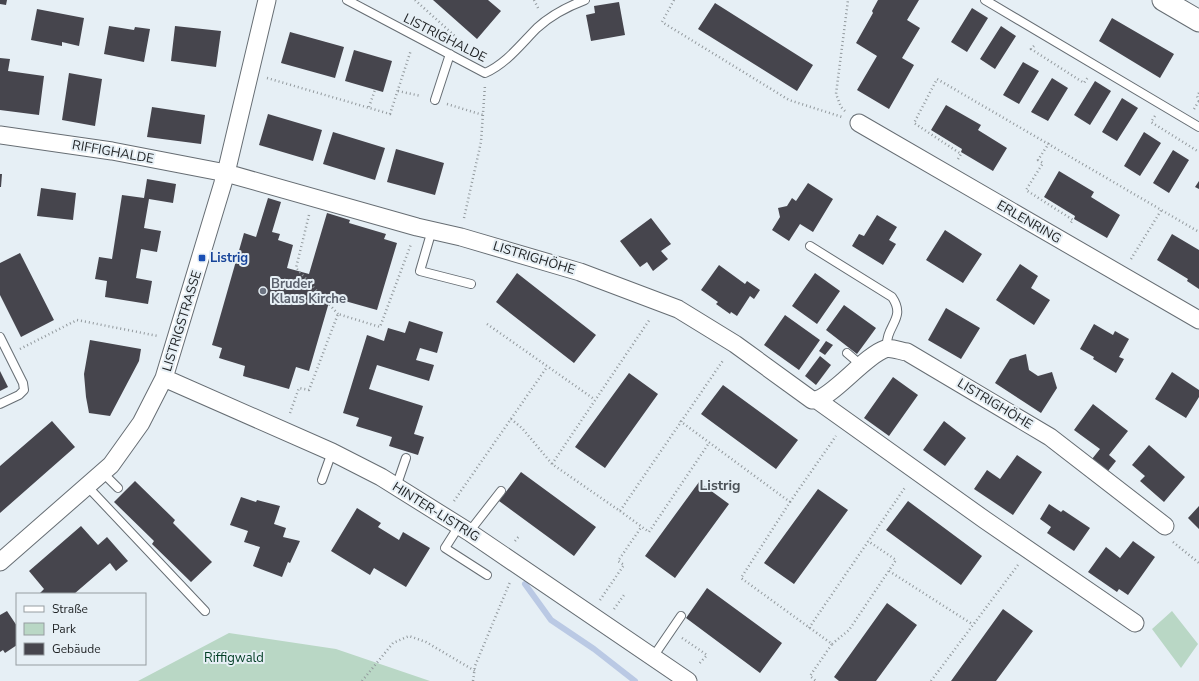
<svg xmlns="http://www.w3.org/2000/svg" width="1199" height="681" font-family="'Nunito Sans',sans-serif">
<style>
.green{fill:#b9d7c5}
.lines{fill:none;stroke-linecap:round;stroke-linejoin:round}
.stream{stroke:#bac9e4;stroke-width:6}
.building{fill:#46454d}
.service-casing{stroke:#666d73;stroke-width:10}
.minor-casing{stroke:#666d73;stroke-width:19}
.tertiary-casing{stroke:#666d73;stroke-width:23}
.path{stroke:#92999d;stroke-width:2.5;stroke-dasharray:1 3;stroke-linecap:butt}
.service{stroke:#fff;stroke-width:8}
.minor{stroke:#fff;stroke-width:17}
.tertiary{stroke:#fff;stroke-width:21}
.transit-dot{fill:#1a4fb4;stroke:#e6eff5;stroke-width:1.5}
.worship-dot{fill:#6b7280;stroke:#e6eff5;stroke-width:1.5}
.labels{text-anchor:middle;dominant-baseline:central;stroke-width:4;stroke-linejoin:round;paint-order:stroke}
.street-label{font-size:13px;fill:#1f2224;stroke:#e6eff5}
.transit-label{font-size:13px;font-weight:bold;fill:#164399;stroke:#e6eff5;text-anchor:start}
.worship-label{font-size:13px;font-weight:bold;fill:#5b616d;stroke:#e6eff5;text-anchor:start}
.park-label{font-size:13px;fill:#013d24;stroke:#e6eff5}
.neighbourhood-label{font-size:14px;font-weight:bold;fill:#4b5157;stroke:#e6eff5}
</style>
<rect width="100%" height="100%" fill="#e6eff5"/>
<!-- green -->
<path class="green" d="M1172,611l26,33 -17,24 -29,-39z
M229,633l107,16 94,32h-292z"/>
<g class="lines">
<!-- stream -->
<path class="stream" d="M525,584l26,36 43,29 41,32"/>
</g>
<!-- building -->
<path class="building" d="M0,0h7l-1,5 -6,-1z
M433,0h55l13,11 -24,28z
M878,0h41l-12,20 13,8 -18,30 12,7 -25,44 -32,-19 20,-34 -21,-13 17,-30 -1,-2z
M619,2l6,33 -34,6 -5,-26 9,-2 -1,-7z
M715,3l98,62 -16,26 -99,-62z
M972,8l16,10 -21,34 -16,-10z
M37,9l47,9 -5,28 -17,-4v4l-31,-6z
M1112,18l62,36 -14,24 -61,-37z
M109,26l25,4 1,-3 15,2 -6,33 -40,-8z
M175,26l46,5 -5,36 -45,-6z
M1001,26l15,10 -21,33 -15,-10z
M290,32l54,15 -9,31 -54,-15z
M354,50l38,11 -9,31 -38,-11z
M0,58l10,1 -2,12 36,5 -5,39 -39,-5z
M1023,62l16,9 -20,33 -16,-9z
M69,73l33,6 -7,47 -33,-6z
M1052,78l16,10 -20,33 -17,-9z
M1095,81l16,10 -21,34 -16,-10z
M1122,98l16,10 -21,33 -15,-9z
M946,105l35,20 -3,5 29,18 -14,23 -32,-19 1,-3 -31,-19z
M152,107l53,8 -4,29 -54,-7z
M268,114l54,16 -9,31 -54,-16z
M333,132l52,16 -10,32 -52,-16z
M1144,132l17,11 -21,33 -16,-10z
M396,149l48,14 -9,32 -48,-13z
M1173,150l16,10 -20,33 -16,-10z
M1059,171l35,21 -3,5 29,18 -13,23 -33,-19 1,-3 -31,-19z
M0,174h2l-1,13h-1z
M147,179l29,5 -3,19 -24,-4 -5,29 17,3 -4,21 -16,-3 -5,29 16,3 -4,23 -43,-7 2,-16 -12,-2 4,-22 13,2 10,-64 22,3z
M1199,181v8l-4,-2z
M808,183l25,16 -20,33 -13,-8 -11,17 -17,-11 8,-13 -2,-9 9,-2 5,-8 4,3z
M41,188l35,5 -3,27 -36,-4z
M268,198l13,4 -9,30 8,2 -2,6 15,5 -6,23 22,6 18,-61 23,7 -1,3 37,11 -2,5 13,4 -20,67 -32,-9 1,-4 -14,-5 -23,79 -13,-4 -7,22 -46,-13 2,-10 -26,-8 3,-10 -10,-3 32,-112 12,4z
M877,215l20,12 -8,13 7,4 -13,21 -31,-19 7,-12 5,2z
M651,218l20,26 -10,7 7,8 -15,12 -6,-9 -7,5 -20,-26z
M945,230l37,24 -19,29 -37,-23z
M1172,234l27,16v39l-12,-8 1,-2 -31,-19z
M20,253l34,67 -33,17 -21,-42v-32z
M1020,264l18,12 -7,12 19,12 -16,25 -38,-25z
M719,265l26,19 2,-3 13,9 -6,9 -4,-3 -13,20 -6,-4 -1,2 -14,-10 2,-2 -17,-12z
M517,273l79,62 -22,28 -78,-61z
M815,273l25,18 -23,33 -25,-18z
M844,305l32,23 -19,26 -31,-24z
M946,308l34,20 -19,31 -33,-19z
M785,315l35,25 -21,30 -35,-25z
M409,321l34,11 -6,21 -17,-5 -4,12 18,5 -5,16 -52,-16 -8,24 54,17 -9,28 10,3 -6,18 -29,-9 3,-9 -36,-11 3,-8 -16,-5 24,-78 17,6 4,-13 17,5z
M1094,324l19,11 2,-4 14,8 -10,18 5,2 -8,14 -23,-14 1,-2 -14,-8z
M90,340l51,9 -2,12 -29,55 -21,-3 -3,-16 -2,-23z
M826,341l7,4 -8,10 -6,-4z
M1026,354l3,16 9,6 14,-4 5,16 -16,25 -46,-30 15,-24z
M820,356l11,9 -15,20 -11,-9z
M0,371l8,16 -8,4z
M1172,372l27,18v7l-13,21 -31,-19z
M629,373l29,21 -53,74 -30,-21z
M893,377l25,18 -29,41 -25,-18z
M723,385l75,55 -22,29 -75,-55z
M1093,404l35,27 -19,24 7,6 -8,10 -16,-12 8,-10 -26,-19z
M52,421l23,26 -75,66v-47z
M944,421l22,17 -21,28 -22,-16z
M1149,445l36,32 -21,25 -24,-21 5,-5 -13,-11z
M1017,455l25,17 -29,43 -39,-26 13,-19 13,9z
M521,472l75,55 -22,29 -75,-55z
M135,481l40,39 -2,3 39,39 -21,20 -39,-38 2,-3 -40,-39z
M699,482l30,22 -54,74 -30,-22z
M818,489l30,21 -54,74 -30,-21z
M241,497l15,5 1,-2 23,6 -6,18 12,4 -3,9 17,4 -10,22 -2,-1 -6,15 -29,-11 7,-19 -16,-5 4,-11 -18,-6z
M908,501l74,55 -21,29 -75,-55z
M1049,504l12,8 2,-2 27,18 -16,23 -27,-18 4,-6 -11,-8z
M1199,506v23l-11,-11z
M357,508l24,15 -3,4 21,13 4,-8 27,16 -24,39 -32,-19 -4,7 -39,-24z
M81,526l17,19 9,-8 21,24 -12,10 -6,-8 -36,31h-35l5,-5 -15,-18z
M1133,541l22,16 -27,38 -9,-6 -2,3 -29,-20 18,-25 14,11z
M707,588l75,55 -22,30 -74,-55z
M887,603l30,22 -41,56h-37l-5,-4z
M1003,609l30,22 -37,50h-45z
M7,611l10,15v19l-12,8 -2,-3 -3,2v-37z"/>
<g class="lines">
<!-- service casing -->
<g class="service-casing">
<path id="service" d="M347,0l138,73c21,-9 36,-29 52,-45 13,-12 32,-22 48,-28
M985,0l214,127
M435,100l15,-46
M432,230l-12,41 51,13
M810,246l82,51c15,22 -7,28 -5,51
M0,337l23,46 1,7 -5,5 -19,9
M847,353l14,12
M102,472l16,16
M322,480l10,-28
M87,486l118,125
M396,487l10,-29
M459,526l-14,22 42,27
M469,532l32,-41
M653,657l28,-41"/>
</g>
<!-- minor casing -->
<g class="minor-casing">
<path id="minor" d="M859,123l340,197
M0,135l112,16 114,22 191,54 44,10 119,35 98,37 57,35 77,56c17,2 52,-44 73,-51 6,-2 15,2 22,3l143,85 115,89
M164,378l168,74 49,25 88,55 219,149
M817,400l168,120 150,103
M0,562l111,-97 30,-42 23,-45 62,-205 41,-173"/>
</g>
<!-- tertiary casing -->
<g class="tertiary-casing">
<path id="tertiary" d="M1163,0l36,21"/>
</g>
<!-- path -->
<path class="path" d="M415,0l51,46
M534,0l5,10
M674,0l-12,22 127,78 53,17
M1034,46l-3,3 53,34 4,-6
M267,78l123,36 21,-64
M398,91l23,5
M1199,93l-2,3 2,5
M447,104l36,11
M369,107l6,-17
M1194,109l5,-8
M845,111l-4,-4 -5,-13 12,-94
M1155,116l-4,6 48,30
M1049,143l-11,17 5,3 -17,27 47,30 -3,4
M958,159l3,-5 -47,-31 23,-44 262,153
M309,215l-13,53 42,46
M464,218l17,-76 4,-57
M1131,259l31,-50
M487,324l107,75
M20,349l57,-29 81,16
M290,413l9,-25 10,2 29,-76 42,13 31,-83
M511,419l11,9 30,36 68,47 104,-152
M680,421l110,81 -49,76 91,66 -22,32 6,5
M552,464l98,-145
M454,501l93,-134
M790,502l46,-66
M620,511l29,21 60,-89
M515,541l5,-6
M1173,542l26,21
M889,571l83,53
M600,600l24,-35 -6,-4 24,-35
M614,609l10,-14
M809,628l97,-142
M682,638l25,17 -9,10
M832,644l17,-14 47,-70 -28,-19
M362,681l31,-38 16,-7 17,6 49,29
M473,681l2,-15 35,-84
M931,681l87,-116"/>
<!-- service -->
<use href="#service" class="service"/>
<!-- minor -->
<use href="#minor" class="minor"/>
<!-- tertiary -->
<use href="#tertiary" class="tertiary"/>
</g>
<!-- markers -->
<rect class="transit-dot" x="198" y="254" width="8" height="8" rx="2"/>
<circle class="worship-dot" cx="263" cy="291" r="4"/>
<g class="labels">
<!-- street labels -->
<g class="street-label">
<text transform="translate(445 38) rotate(27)">LISTRIGHALDE</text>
<text transform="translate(113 152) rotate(10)">RIFFIGHALDE</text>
<text transform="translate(1029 222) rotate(30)">ERLENRING</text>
<text transform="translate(534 258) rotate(17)">LISTRIGHÖHE</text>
<text transform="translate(182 321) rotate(-73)">LISTRIGSTRASSE</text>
<text transform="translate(995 404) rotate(31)">LISTRIGHÖHE</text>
<text transform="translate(436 512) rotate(32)">HINTER-LISTRIG</text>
</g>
<!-- transit labels -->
<g class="transit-label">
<text x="210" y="258">Listrig</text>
</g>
<!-- worship labels -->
<g class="worship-label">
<text x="271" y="284">Bruder<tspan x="271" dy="15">Klaus Kirche</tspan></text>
</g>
<!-- park labels -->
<g class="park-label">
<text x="234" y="658">Riffigwald</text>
</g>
<!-- neighbourhood labels -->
<g class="neighbourhood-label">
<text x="720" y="485">Listrig</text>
</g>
</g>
<!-- legend -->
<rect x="16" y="593" width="130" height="72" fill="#e6eff5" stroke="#969da1"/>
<rect x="24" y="606" width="20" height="6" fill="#ffffff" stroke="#969da1"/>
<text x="52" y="613" font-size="12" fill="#1f2224">Straße</text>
<rect x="24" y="623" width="20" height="12" fill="#b9d7c5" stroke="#969da1"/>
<text x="52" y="633" font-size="12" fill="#1f2224">Park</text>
<rect x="24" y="643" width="20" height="12" fill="#46454d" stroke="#969da1"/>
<text x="52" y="653" font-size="12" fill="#1f2224">Gebäude</text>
</svg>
